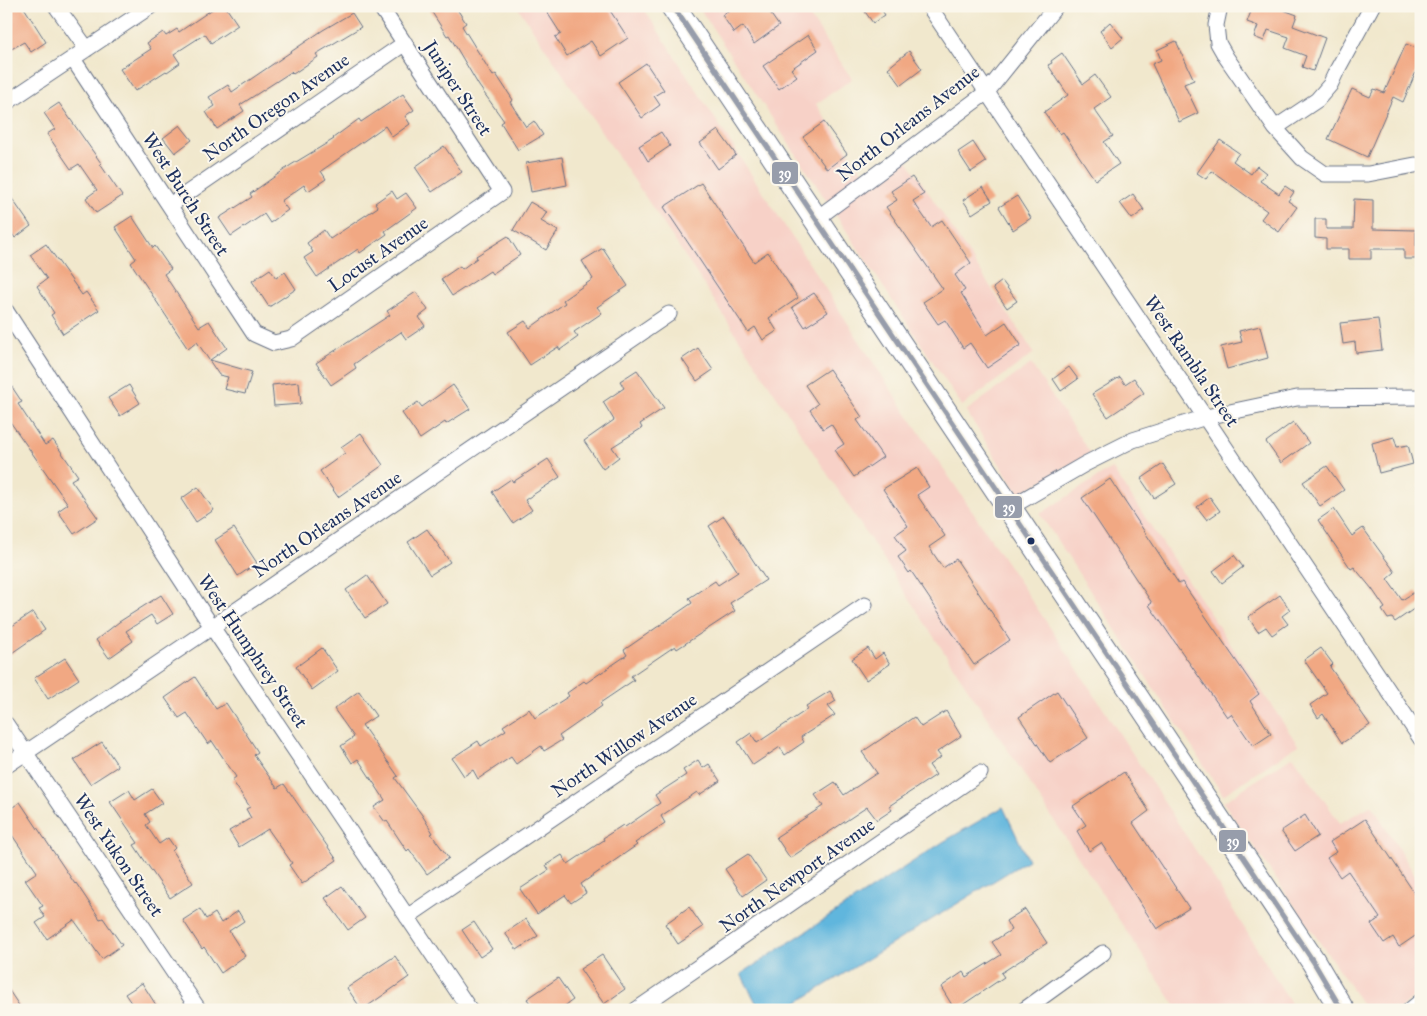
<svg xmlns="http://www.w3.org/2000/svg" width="1427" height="1016" font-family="'IM FELL Great Primer',serif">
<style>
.built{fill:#f7d1c7}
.water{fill:#61b6dd;stroke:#3e729e}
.building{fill:#f1a883}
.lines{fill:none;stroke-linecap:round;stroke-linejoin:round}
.minor-casing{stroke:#667085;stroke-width:17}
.primary-casing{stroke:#667085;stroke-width:26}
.minor{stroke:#fff;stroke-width:15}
.primary{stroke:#fff;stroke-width:24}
.bus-1-casing{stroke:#fbf7ec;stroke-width:9}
.bus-1{stroke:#979dab;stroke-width:5}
.bus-dot{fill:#1b2f5e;stroke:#fbf7ec;stroke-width:2}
.labels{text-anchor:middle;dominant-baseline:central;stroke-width:4;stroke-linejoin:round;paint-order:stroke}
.street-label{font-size:19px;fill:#1b2f5e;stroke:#fbf7ec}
.line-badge{stroke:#fbf7ec;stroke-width:2}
.badge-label{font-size:14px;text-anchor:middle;font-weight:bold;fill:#fff}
</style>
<rect width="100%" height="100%" fill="#fbf7ec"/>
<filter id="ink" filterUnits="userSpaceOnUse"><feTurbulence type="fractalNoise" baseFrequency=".02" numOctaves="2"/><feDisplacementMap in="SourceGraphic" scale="10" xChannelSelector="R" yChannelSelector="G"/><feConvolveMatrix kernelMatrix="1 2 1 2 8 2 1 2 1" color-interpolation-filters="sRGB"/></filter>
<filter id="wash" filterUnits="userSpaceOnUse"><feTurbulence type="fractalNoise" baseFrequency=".0096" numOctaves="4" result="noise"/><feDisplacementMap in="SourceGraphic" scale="20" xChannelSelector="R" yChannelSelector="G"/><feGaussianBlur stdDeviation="1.12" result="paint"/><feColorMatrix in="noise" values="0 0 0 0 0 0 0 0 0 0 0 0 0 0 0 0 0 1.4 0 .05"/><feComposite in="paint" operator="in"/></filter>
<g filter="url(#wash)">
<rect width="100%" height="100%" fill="#f1e8cd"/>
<!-- built -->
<path class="built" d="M517,6h125l257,396 166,248 146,224 84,136h-117l-497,-760z
M698,6h105l49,73 -36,25 57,83 34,-27 127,193 -72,53z
M1031,364l59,89 -71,41 -53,-83z
M1112,468l186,277 -75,50 -183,-281z
M1293,756l47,67 32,-18 49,80v105l-22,20h-34l-13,-21 -129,-187z"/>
<!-- water -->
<path class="water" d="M1003,807l25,53 -243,150h-25l-19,-36 202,-132z"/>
<g id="blocks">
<!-- building -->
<path class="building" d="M6,6h17l23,36 -15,10 -7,-10 -18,10z
M217,6h8l13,19 -27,18 -6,-9 -31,20 6,9 -13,9 -1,-1 -31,20 -15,-22 31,-20 -4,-6 16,-11 3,4 11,-7 2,3z
M428,6h27l11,17 -4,3 31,50 3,-2 17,26 -3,2 16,25 8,-6 9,14 -25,15 -17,-27 3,-2 -25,-35 -30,-51 -2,1z
M543,6h49l3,5 7,-5h5l21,32 -27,18 -10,-15 -24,15 -12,-19 6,-3z
M735,6h30l14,20 -25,18 -11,-18 -9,7 -12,-18z
M861,6h18l6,9 -12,8z
M1253,6h20l24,9 -4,11 32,12 -12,33 -11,-4 4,-11 -21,-8 4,-11 -21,-7 -4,11 -10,-4 4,-11 -11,-4z
M352,13l9,14 -45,27 2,3 -25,17 -2,-2 -51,33 4,6 -27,18 -11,-17 9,-6 -6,-9 19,-12 4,7 91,-62z
M1110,22l13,16 -11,9 -12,-16z
M808,35l10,15 -27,19 6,7 -18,13 -16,-23z
M1176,41l18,39 -10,4 14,29 -19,9 -27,-58 9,-4 -4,-10z
M1406,44l15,6v24l-5,-2 -13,30 -10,-5 -26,60 -39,-18 24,-50 18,8 4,-8 10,4z
M909,51l13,18 -21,16 -13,-17z
M1062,53l21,31 12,-9 16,22 -17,12 19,27 -9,6 15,22 -24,16 -32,-48 -3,2 -16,-22 24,-17 -20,-30 4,-2 -1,-2z
M646,63l18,27 -10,6 6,9 -18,13 -24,-36z
M403,94l11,16 -9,6 5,8 -18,13 -7,-11 -64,45 5,8 -18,12 -4,-6 -23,16 7,9 -18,13 -6,-9 -33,22 -12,-18 33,-21 -2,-3 41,-29 43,-26 -1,-1 26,-19 2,3z
M59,103l42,60 -1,1 22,32 -26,17 -10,-15 11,-8 -18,-26 -8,5 -24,-35 8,-5 -11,-16z
M824,122l23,32 -20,15 -24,-32z
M180,125l12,15 -17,13 -12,-15z
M718,130l18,25 -18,14 -18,-26z
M661,132l9,14 -22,15 -9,-15z
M1220,140l19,13 -6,8 18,13 6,-8 9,7 -6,8 19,13 6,-8 9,6 -6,9 9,6 -18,25 -18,-13 6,-8 -55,-40 -6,8 -9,-6z
M973,142l13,20 -15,10 -13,-20z
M444,146l18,26 -30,20 -17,-25z
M562,157l5,28 -36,7 -5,-29z
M912,177l12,17 -11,7 18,26 11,-7 29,43 -16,12 10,15 -4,3 26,42 19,-13 15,23 -34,23 -17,-25 -7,5 -18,-28 -7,4 -15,-22 20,-13 -57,-82 11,-7 -6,-9z
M701,183l53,79 14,-10 30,46 -29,20 8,13 -14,9 -8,-13 -7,5 -84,-125z
M983,187l9,14 -20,13 -9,-14z
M6,190l25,36 -16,12 -9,-13z
M392,191l5,8 9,-6 11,15 -32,23 2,3 -27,19 -2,-4 -41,28 -13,-19 9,-6 -6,-9 17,-13 6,9 48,-32 -3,-4z
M1133,194l11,16 -12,9 -12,-16z
M1017,196l14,22 -18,12 -14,-23z
M1354,199l19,1v29l43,1v29h-12v-10h-33v10h-22v-10h-23v-10l-11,-1v-19h11v10h27z
M530,202l17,10 -6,9 17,10 -12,19 -33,-20z
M132,216l21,32 2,-2 16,23 -7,5 35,53 10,-6 18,27 -17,12 42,12 -7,22 -21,-5 4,-12 -9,-2 -22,-33 -9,7 -57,-86 5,-4 -21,-32z
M508,236l12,19 -28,19 -2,-3 -38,25 -11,-17 19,-13 2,3 15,-11 -1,-2z
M46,244l36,51 4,-3 13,18 -36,24 -12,-19 3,-2 -17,-27 10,-7 -17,-24z
M603,248l25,38 -31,21 5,6 -28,19 4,5 -18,13 -2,-3 -28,18 -22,-33 17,-11 5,7 35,-25 -2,-3 30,-21 -11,-18z
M270,269l6,9 9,-6 11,17 -27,18 -17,-26z
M1002,281l15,20 -10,7 -14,-20z
M416,292l12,18 -9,7 6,9 -19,13 -5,-7 -47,32 2,4 -25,17 -15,-22 74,-48 -3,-4z
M814,293l14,19 -23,15 -13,-20z
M1378,319l4,31 -26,3 -1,-11 -12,2 -3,-21z
M1260,326l8,32 -41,11 -6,-22 21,-5 -3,-11z
M698,348l15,22 -16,11 -15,-22z
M1069,367l9,12 -17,12 -8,-12z
M829,369l33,48 -5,3 26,37 -29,20 -19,-27 9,-6 -13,-20 -8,5 -13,-19 8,-6 -13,-19z
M637,370l27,38 -24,16 2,4 -30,19 7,10 -16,12 -19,-28 30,-21 -11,-18 21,-14 -4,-7z
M1120,377l5,7 9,-6 10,15 -36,24 -16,-23z
M6,378l16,24 -4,2 27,41 8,-5 25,36 -7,4 27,38 -24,16 -16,-23 10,-7 -62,-88z
M299,382l2,22 -27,2 -2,-21z
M129,385l11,18 -20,13 -12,-18z
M453,385l17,24 -24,15 -1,-2 -25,17 -18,-26 16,-11 4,5z
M1293,422l16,21 -28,20 -15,-21z
M361,433l22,32 -45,32 -18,-26 25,-18 -4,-6z
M1394,437l3,10 11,-2 5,19 -34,9 -7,-30z
M548,459l12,18 -35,23 7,10 -19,13 -21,-31 19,-13 2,3z
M1163,464l13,20 -22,14 -13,-19z
M1327,466l17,24 -24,16 -17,-24z
M917,468l12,19 -12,8 28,41 -16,11 14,21 13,-9 54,81 -36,25 -63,-94 -2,2 -11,-16 8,-6 -11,-16 13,-9 -25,-37z
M1110,479l69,105 3,-2 77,112 -9,7 21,33 -18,12 -22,-32 -4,3 -78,-112 3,-2 -70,-105z
M198,487l16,23 -18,12 -15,-23z
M1210,497l10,14 -13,9 -10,-13z
M1334,509l18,27 11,-8 32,44 -8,7 15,21 14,-9 5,7v6l-26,18 -3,-4 -4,1 -6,-9 3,-2 -13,-19 -18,-22 -3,2 -33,-49z
M724,516l42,64 -36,23 5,8 -58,38 -2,-3 -44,30 3,4 -34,23 2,3 -43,30 3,4 -18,11 -3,-5 -25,18 -5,-7 -33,22 -5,-9 -9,6 -12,-18 26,-17 3,5 25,-16 -3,-4 26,-17 6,9 34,-22 -2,-3 17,-12 2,2 41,-28 -3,-5 68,-47 -3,-5 26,-17 3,4 20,-13 -29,-46z
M234,528l23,35 -19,13 -23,-36z
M427,529l23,33 -20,13 -22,-33z
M1234,555l9,12 -21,16 -9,-12z
M367,575l20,29 -22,14 -19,-28z
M161,595l12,19 -16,10 -6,-9 -25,16 7,10 -24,17 -13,-18 23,-18z
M1280,595l10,15 -8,6 6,8 -16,11 -6,-8 -8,5 -10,-15z
M33,612l12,18 -39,27v-27z
M322,648l16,23 -26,19 -16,-23z
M868,648l7,11 8,-6 7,11 -24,16 -14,-21z
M1321,648l12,16 -3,3 40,58 -28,18 -19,-29 -5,4 -8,-13 17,-12 -23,-33z
M65,658l14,21 -31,20 -14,-21z
M195,677l21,32 10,-6 32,49 -4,3 23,33 7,-4 53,76 -35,24 -13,-19 3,-2 -24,-34 -29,18 -10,-16 22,-13 -5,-9 4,-2 -18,-27 4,-3 -24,-36 -4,3 -21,-31 -8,5 -14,-20z
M359,691l17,25 -14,9 36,51 -3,2 27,37 11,18 -2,1 18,24 -22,16 -18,-25 -2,2 -20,-30 -2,1 -11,-15 11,-7 -27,-41 -6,4 -11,-17 13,-9 -20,-28z
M830,691l6,10 -8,5 7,9 -34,22 3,5 -19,13 -5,-8 -27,18 -15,-23 13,-9 6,10 51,-34 -2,-3z
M1057,691l31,47 -38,25 -31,-46z
M946,711l15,25 -24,16 4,5 -12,8 7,10 -47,31 3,4 -15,10 -10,-13 -77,51 -14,-21 47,-31 -8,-11 20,-13 9,13 33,-22 -15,-21 52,-35 7,10z
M102,742l16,24 -28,18 -16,-24z
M698,760l5,8 6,-4 11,17 -21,14 -2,-3 -36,24 4,7 -30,20 2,2 -56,39 5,9 -15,10 -6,-8 -28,19 -17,-25 29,-19 -3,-5 16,-10 6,9 36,-24 -1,-2 20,-13 2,2 35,-24 -5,-8 31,-20 -3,-5z
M1124,772l25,39 -16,12 56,85 -32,21 -56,-86 -12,8 -12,-20 9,-6 -13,-19z
M152,789l10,14 -17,11 5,8 -4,3 13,19 9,-6 7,10 -3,3 21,32 -23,15 -36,-53 4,-2 -28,-41 19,-12 6,10z
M20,802l55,82 1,-1 24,36 3,-1 19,27 -20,14 -28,-39 -27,19 -11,-16 9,-6 -6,-9 4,-2 -18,-26 12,-8 -25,-37 -6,4v-27z
M1305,815l13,21 -23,15 -14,-20z
M1365,819l56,84v29l-22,15 -6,-10 -9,6 -13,-19 9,-6 -32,-47 -8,6 -13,-19 9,-6 -6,-10z
M748,854l18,26 -23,16 -18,-27z
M342,886l23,32 -17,12 -23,-32z
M689,907l14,20 -25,17 -13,-20z
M200,909l6,10 9,-6 6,10 17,-12 6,10 -15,10 16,25 -24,17 -17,-26 -2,2 -19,-29z
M1025,909l22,34 -46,30 3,4 -49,33 -14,-23 22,-15 3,5 35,-22 -9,-13 19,-12 -5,-9z
M526,919l12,17 -21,14 -12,-17z
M474,922l18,27 -12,8 -18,-27z
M602,955l23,34 -21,15 -24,-35z
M395,956l14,21 -47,33 -15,-22z
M558,978l15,22 -14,10h-24l-8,-11z
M142,983l14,22 -7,5h-13l-11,-16z
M6,986l16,24h-16z"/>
</g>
</g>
<g filter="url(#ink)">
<use href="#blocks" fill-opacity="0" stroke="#667085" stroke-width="1"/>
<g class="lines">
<!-- minor casing -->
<g class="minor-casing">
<path id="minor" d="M56,6l31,43
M929,6l492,733
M1220,6l-4,19 2,18 8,14 49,71 27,30 23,16h43l47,-9
M73,59l181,275 20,9 17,-4 211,-147 -122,-186
M6,103l145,-97
M1275,128l42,-28 13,-15 6,-13 36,-66
M170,205l235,-162
M816,219l171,-127 69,-86
M6,311l206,316 258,383
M1009,508l76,-44 48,-24 73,-23 91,-19 124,-1
M6,724l193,286
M6,766l206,-139 457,-313
M407,917l458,-312
M636,1010l344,-237
M1024,1010l79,-57
M1410,1010l11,-9"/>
</g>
<!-- primary casing -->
<g class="primary-casing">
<path id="primary" d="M673,6l640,955 29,49"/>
</g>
<!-- minor -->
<use href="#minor" class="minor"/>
<!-- primary -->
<use href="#primary" class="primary"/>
<!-- bus-1 casing -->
<g class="bus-1-casing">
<path id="bus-1" d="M673,6l640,955 29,49"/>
</g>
<!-- bus-1 -->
<use href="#bus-1" class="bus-1"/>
</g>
</g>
<!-- markers -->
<circle class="bus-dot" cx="1031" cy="541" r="4.5"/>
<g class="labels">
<!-- street labels -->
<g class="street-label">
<text transform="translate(458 88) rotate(57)">Juniper Street</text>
<text transform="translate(276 107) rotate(-35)">North Oregon Avenue</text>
<text transform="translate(908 123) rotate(-38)">North Orleans Avenue</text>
<text transform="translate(186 194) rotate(57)">West Burch Street</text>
<text transform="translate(378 254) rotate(-35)">Locust Avenue</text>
<text transform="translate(1192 361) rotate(56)">West Rambla Street</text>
<text transform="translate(327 524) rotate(-34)">North Orleans Avenue</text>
<text transform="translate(253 651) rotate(56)">West Humphrey Street</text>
<text transform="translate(624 745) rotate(-34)">North Willow Avenue</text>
<text transform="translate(119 855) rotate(56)">West Yukon Street</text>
<text transform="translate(797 875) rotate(-35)">North Newport Avenue</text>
</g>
</g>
<g class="line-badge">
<rect x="771" y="161" width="28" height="24" rx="5" fill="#979dab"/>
<rect x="994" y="495" width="29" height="24" rx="5" fill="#979dab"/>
<rect x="1218" y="829" width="29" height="24" rx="5" fill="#979dab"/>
</g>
<g class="badge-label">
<text x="785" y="178">39</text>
<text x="1009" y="512">39</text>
<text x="1233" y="846">39</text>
</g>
<!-- margin -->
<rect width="1427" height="1016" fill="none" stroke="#fbf7ec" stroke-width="25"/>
</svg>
